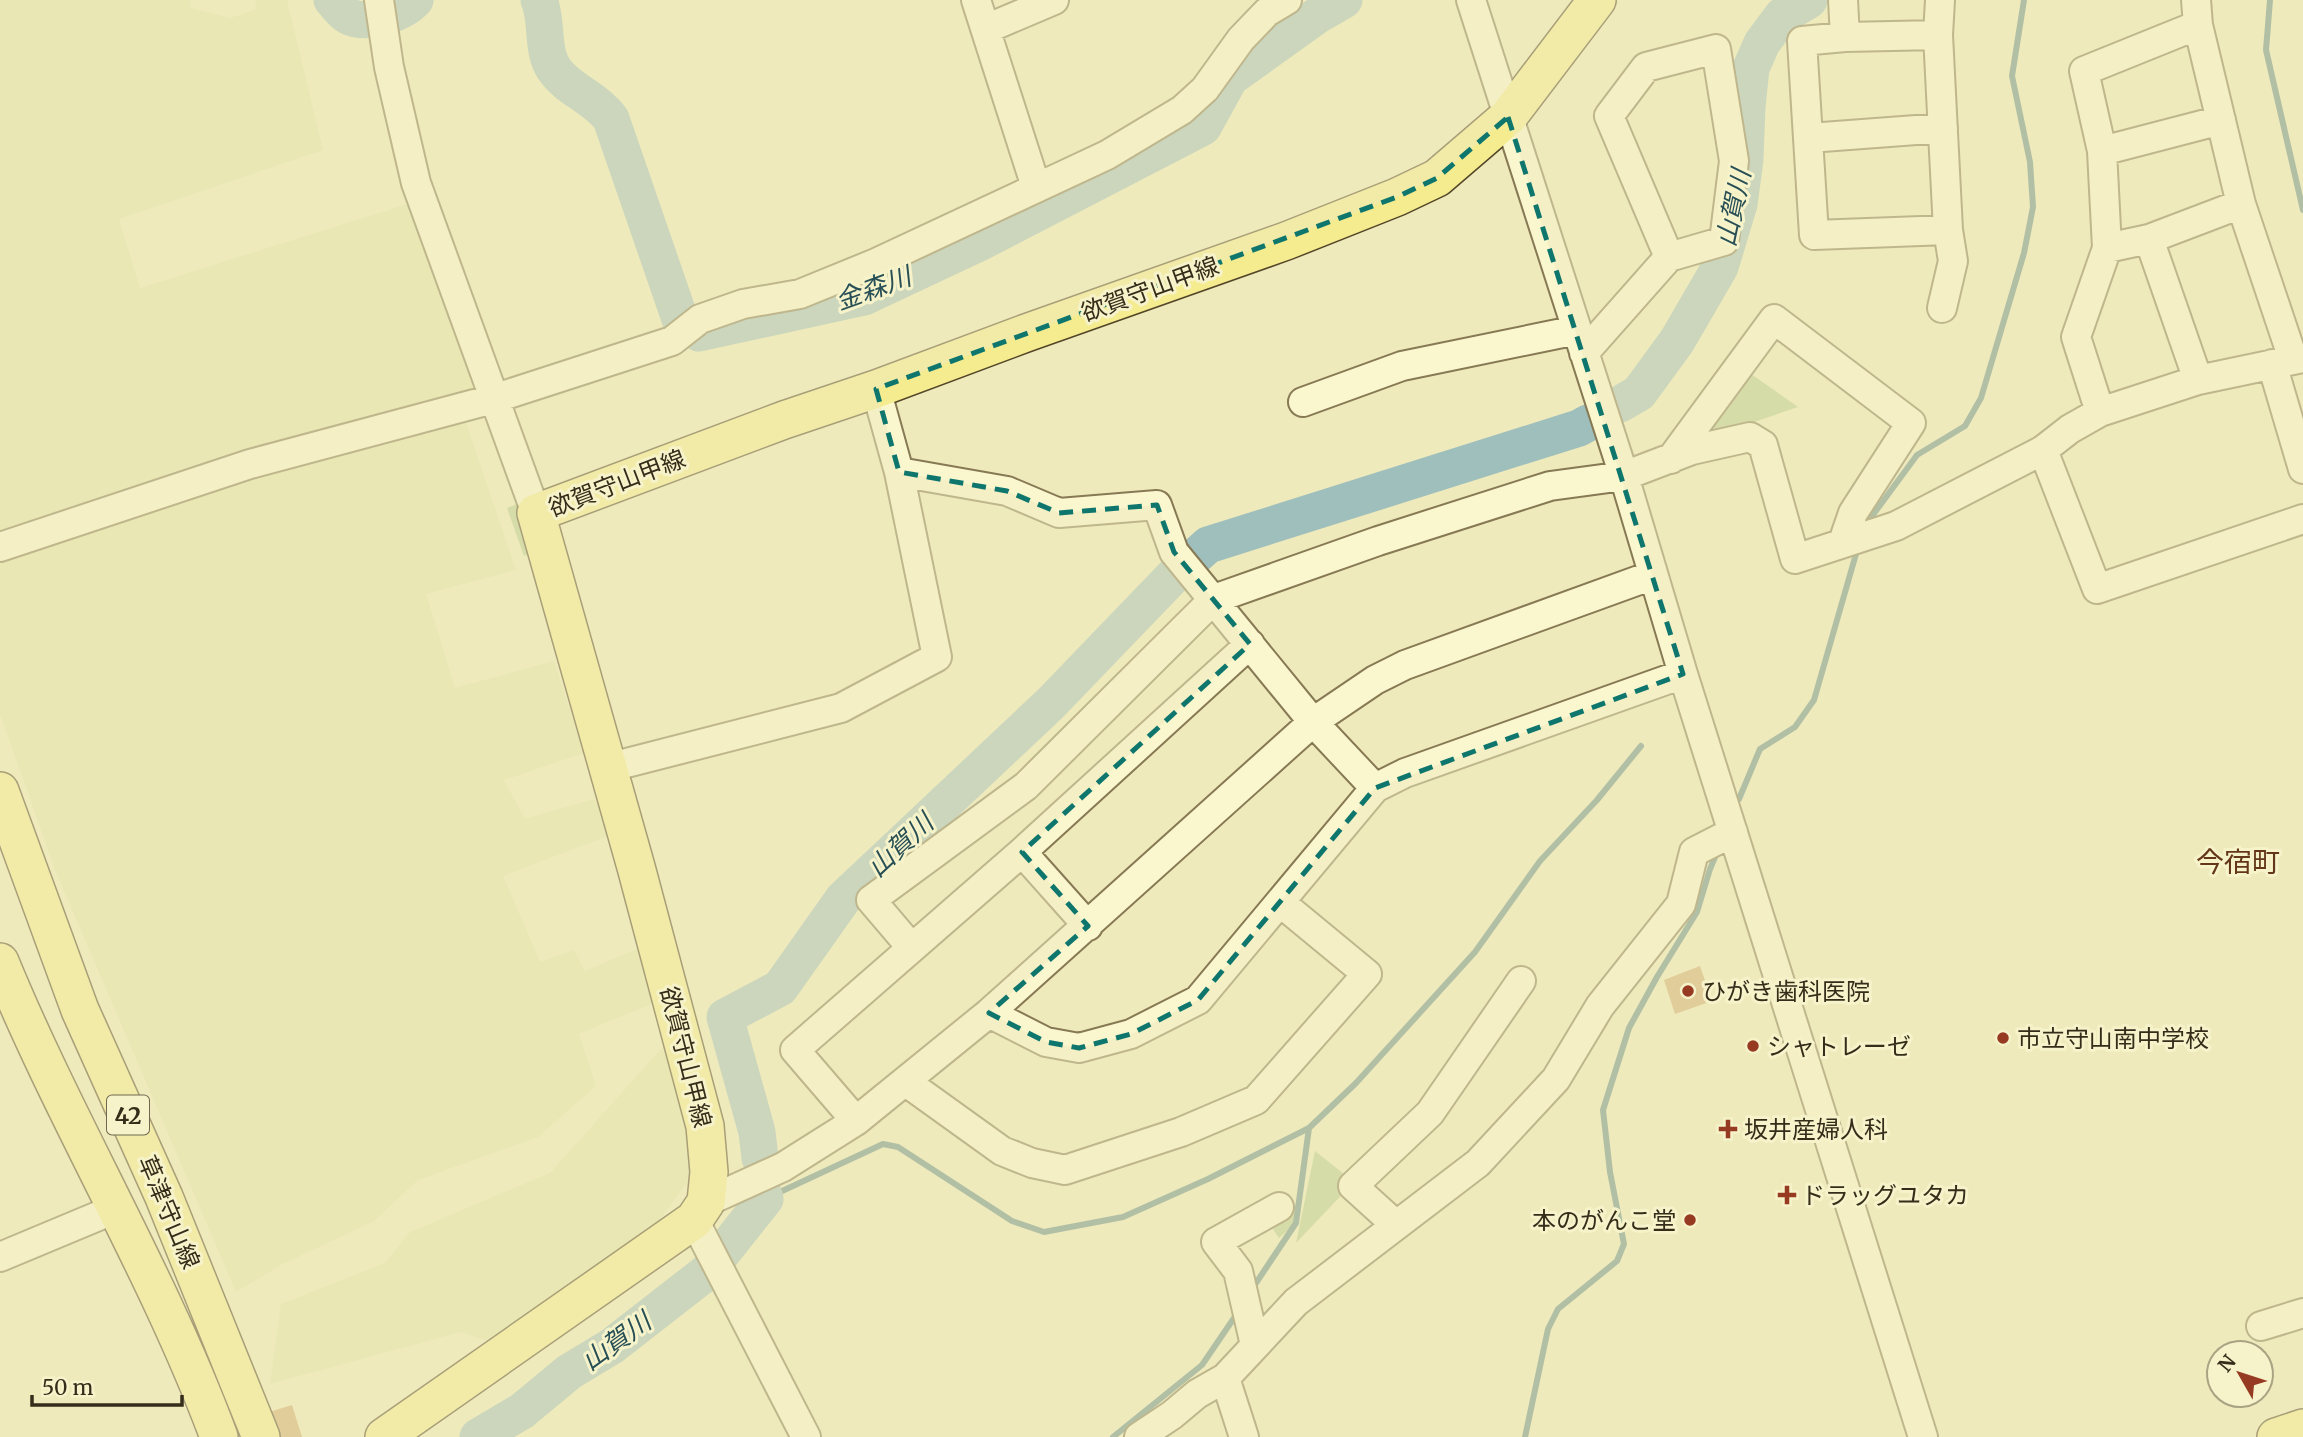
<svg xmlns="http://www.w3.org/2000/svg" width="2303" height="1437" font-family="Merriweather,'Noto Sans JP',serif">
<style>
.farmland{fill:#e2e5a8}
.green{fill:#b9cd8f}
.lines{fill:none;stroke-linecap:round;stroke-linejoin:round}
.stream{stroke:#678d8b;stroke-width:6}
.river{stroke:#9fbfbd;stroke-width:37}
.building{fill:#cfab6f}
.minor-casing{stroke:#867954;stroke-width:32}
.major-casing{stroke:#534629;stroke-width:40}
.minor{stroke:#faf6ce;stroke-width:28}
.major{stroke:#f5eb8f;stroke-width:37}
.marked{fill:none;stroke:#0f766e;stroke-width:5;stroke-dasharray:14 9;stroke-linejoin:round}
.poi-dot{fill:#973a22;stroke:#f6f3ca;stroke-width:2.5}
.labels{text-anchor:middle;dominant-baseline:central;stroke-width:6;stroke-linejoin:round;paint-order:stroke}
.shield{fill:#f6f3ca;stroke:#6f684f;stroke-width:2}
.shield-label{font-size:23px;font-weight:bold;fill:#352c1a}
.street-label{font-size:24px;fill:#352c1a;stroke:#f6f3ca}
.poi-label{font-size:24px;fill:#352c1a;stroke:#f6f3ca;text-anchor:start}
.water-label{font-size:26px;font-style:italic;fill:#284f55;stroke:#f6f3ca}
.quarter-label{font-size:28px;fill:#633718;stroke:#f6f3ca}
</style>
<rect width="100%" height="100%" fill="#efeabb"/>
<!-- farmland -->
<path class="farmland" d="M0,0h190l1,8 39,10 25,-8 1,-10h31l36,150 -204,69 21,69 274,-86 64,194 -478,141z
M463,414l53,156 -90,24 29,94 99,-27 30,92 -80,27 21,39 69,-20 19,35 -110,42 37,86 34,-12 11,21 57,-24 19,53 -82,34 17,52 -58,51 -120,43 -44,41 -93,44 -45,27 -181,-422 -55,-156v-156z
M667,1042l22,79 3,55 -50,67 -151,99 -31,-10 -190,52 11,-80 104,-41 25,-31 140,-59z"/>
<!-- green -->
<path class="green" d="M1744,369l54,38 -102,35z
M525,501l15,47 -16,8 -17,-48z
M1315,1151l39,31 -58,61z
M1299,1203l-3,20 -17,15 -15,-22z"/>
<g class="lines">
<!-- stream -->
<path class="stream" d="M2270,0l-4,50 37,160
M1864,527l53,-72 48,-29 16,-28 43,-145 9,-46 -3,-45 -18,-86 12,-76
M1739,799l21,-50 35,-22 19,-27 44,-153
M765,1199l118,-55 15,3 114,74 32,11 79,-15 85,-38 101,-51 47,-45 119,-131 65,-91 57,-61 44,-54
M1256,1283l40,-60 13,-95
M1113,1437l89,-72 32,-47
M1525,1437l23,-108 10,-20 59,-48 7,-17 -14,-72 -7,-62 26,-82 28,-51 40,-65 13,-43 8,-19"/>
<!-- river -->
<path class="river" d="M332,0c5,5 10,13 16,16 18,10 54,-2 67,-16
M539,0c9,21 2,50 15,69 13,20 42,29 57,50l69,200 19,14 165,-36 115,-54 224,-116 27,-49 88,-63 26,-15
M1620,404l19,-11 38,-52 43,-74 19,-63 6,-45 2,-53 4,-38 11,-25 20,-27 27,-16
M1198,554l10,-9 371,-117 9,-5
M760,1158l-3,-26 -32,-115 55,-29 63,-89 208,-196 129,-134
M478,1437l44,-26 47,-39 43,-26 95,-74 58,-73 -1,-4"/>
</g>
<!-- building -->
<path class="building" d="M1700,966l12,35 -37,13 -11,-34z
M292,1405l10,32h-29l-7,-24z"/>
<g class="lines">
<!-- minor casing -->
<g class="minor-casing">
<path id="minor" d="M379,0l10,67 27,116 120,330
M976,0l60,187
M1471,0l153,476 59,198 240,763
M1843,0l2,37
M1940,0l-2,35 10,195 5,31 -11,47
M2196,0l2,25 43,179 52,155
M986,29l68,-29
M1938,35l-93,2 -43,4 12,194 134,-5
M1809,138l134,-10
M2102,151l119,-31
M2149,239l49,141
M2107,248l42,-9 92,-35
M1584,353l85,-96 55,-16 10,-80 -18,-112 -70,18 -37,49 60,141
M2272,364l31,105
M1303,402l99,-36 175,-36
M2100,412l-24,-75 31,-89 -5,-97 -18,-80 114,-46
M2043,450l54,139 206,-70
M1671,459l103,-140 137,104 -58,90 -10,29
M899,472l108,19 52,22 98,-8 17,47 139,170 62,66
M0,547l250,-83 243,-65 179,-58 28,-22 43,-15 57,-10 76,-31 231,-108 75,-45 23,-21 36,-50 26,-27 20,-12
M607,768l234,-60 96,-51 -38,-185 -23,-83
M1022,852l66,74
M911,947l-40,-47 155,-114 188,-187 164,-58 172,-55 74,-10 68,-26 58,-13 13,8 32,114 101,-33 147,-76 27,-21 30,-17 98,-32 105,-22
M989,1013l57,29 33,6 52,-14 67,-34 177,-212 30,-15 278,-99
M906,1082l96,69 30,12 33,7 116,-38 75,-32 111,-126 -86,-71
M856,1121l-61,-71 227,-198 228,-208
M706,1202l77,-35 73,-46 133,-108 324,-291 62,-42 30,-15 248,-90
M694,1220l112,217
M1396,1225l-43,-39 77,-73 91,-132
M0,1257l115,-48
M2261,1326l42,-13
M1255,1345l-17,-74 -22,-29 63,-35
M1225,1378l19,59
M1139,1437l33,-22 25,-21 28,-16 71,-76 182,-139 78,-84 44,-73 81,-102 13,-52 39,-20"/>
</g>
<!-- major casing -->
<g class="major-casing">
<path id="major" d="M0,791l80,219 84,187 97,240
M0,962c66,161 158,311 219,475
M384,1437l310,-217 12,-18 3,-30 -4,-46 -69,-259 -100,-354 248,-93 92,-31 150,-56 260,-92 111,-44 40,-19 71,-61 89,-117
M2276,1437l27,-9"/>
</g>
<!-- minor -->
<use href="#minor" class="minor"/>
<!-- major -->
<use href="#major" class="major"/>
</g>
<!-- marked area -->
<path d="M0 0H2303V1437H0ZM1508,117l175,557 -308,114 -177,212 -67,34 -52,14 -33,-6 -57,-29 99,-87 -66,-74 228,-208 -76,-92 -17,-47 -98,8 -52,-22 -108,-19 -23,-83 521,-192 40,-19z" fill="#efeabb" fill-opacity=".55" fill-rule="evenodd"/>
<path class="marked" d="M1508,117l175,557 -308,114 -177,212 -67,34 -52,14 -33,-6 -57,-29 99,-87 -66,-74 228,-208 -76,-92 -17,-47 -98,8 -52,-22 -108,-19 -23,-83 521,-192 40,-19z"/>
<!-- markers -->
<g class="poi-dot">
<circle cx="1688" cy="991" r="7"/>
<circle cx="2003" cy="1038" r="7"/>
<circle cx="1753" cy="1046" r="7"/>
<path d="M1724.5 1118.5h7v7h7v7h-7v7h-7v-7h-7v-7h7z"/>
<path d="M1783.5 1184.5h7v7h7v7h-7v7h-7v-7h-7v-7h7z"/>
<circle cx="1690" cy="1220" r="7"/>
</g>
<g class="labels">
<!-- shield labels -->
<rect class="shield" x="107" y="1095.5" width="42" height="39" rx="5"/>
<g class="shield-label">
<text x="128" y="1115">42</text>
</g>
<!-- street labels -->
<g class="street-label">
<text transform="translate(1150 289) rotate(-20)">欲賀守山甲線</text>
<text transform="translate(617 483) rotate(-21)">欲賀守山甲線</text>
<text transform="translate(686 1057) rotate(76)">欲賀守山甲線</text>
<text transform="translate(169 1212) rotate(67)">草津守山線</text>
</g>
<!-- poi labels -->
<g class="poi-label">
<text x="1702" y="991">ひがき歯科医院</text>
<text x="2017" y="1038">市立守山南中学校</text>
<text x="1767" y="1046">シャトレーゼ</text>
<text x="1744" y="1129">坂井産婦人科</text>
<text x="1801" y="1195">ドラッグユタカ</text>
<text x="1676" y="1220" text-anchor="end">本のがんこ堂</text>
</g>
<!-- water labels -->
<g class="water-label">
<text transform="translate(1733 208) rotate(-78)">山賀川</text>
<text transform="translate(873 288) rotate(-20)">金森川</text>
<text transform="translate(900 845) rotate(-43)">山賀川</text>
<text transform="translate(616 1341) rotate(-36)">山賀川</text>
</g>
<!-- quarter labels -->
<g class="quarter-label">
<text x="2238" y="862">今宿町</text>
</g>
</g>
<!-- north arrow -->
<g transform="translate(2240 1374) rotate(309)"><circle r="33" fill="#f6f3ca" stroke="#a9a384" stroke-width="2"/>
<path d="M0-5L12 26L0 18L-12 26Z" fill="#973a22"/>
<text y="-10" font-size="19" font-weight="bold" text-anchor="middle" fill="#352c1a">N</text>
</g>
<!-- scale -->
<path d="M32 1395v10h150v-10" fill="none" stroke="#352c1a" stroke-width="3.5"/>
<text x="42" y="1395" font-size="21" fill="#352c1a" stroke="#f6f3ca" stroke-width="5" paint-order="stroke">50 m</text>
</svg>
